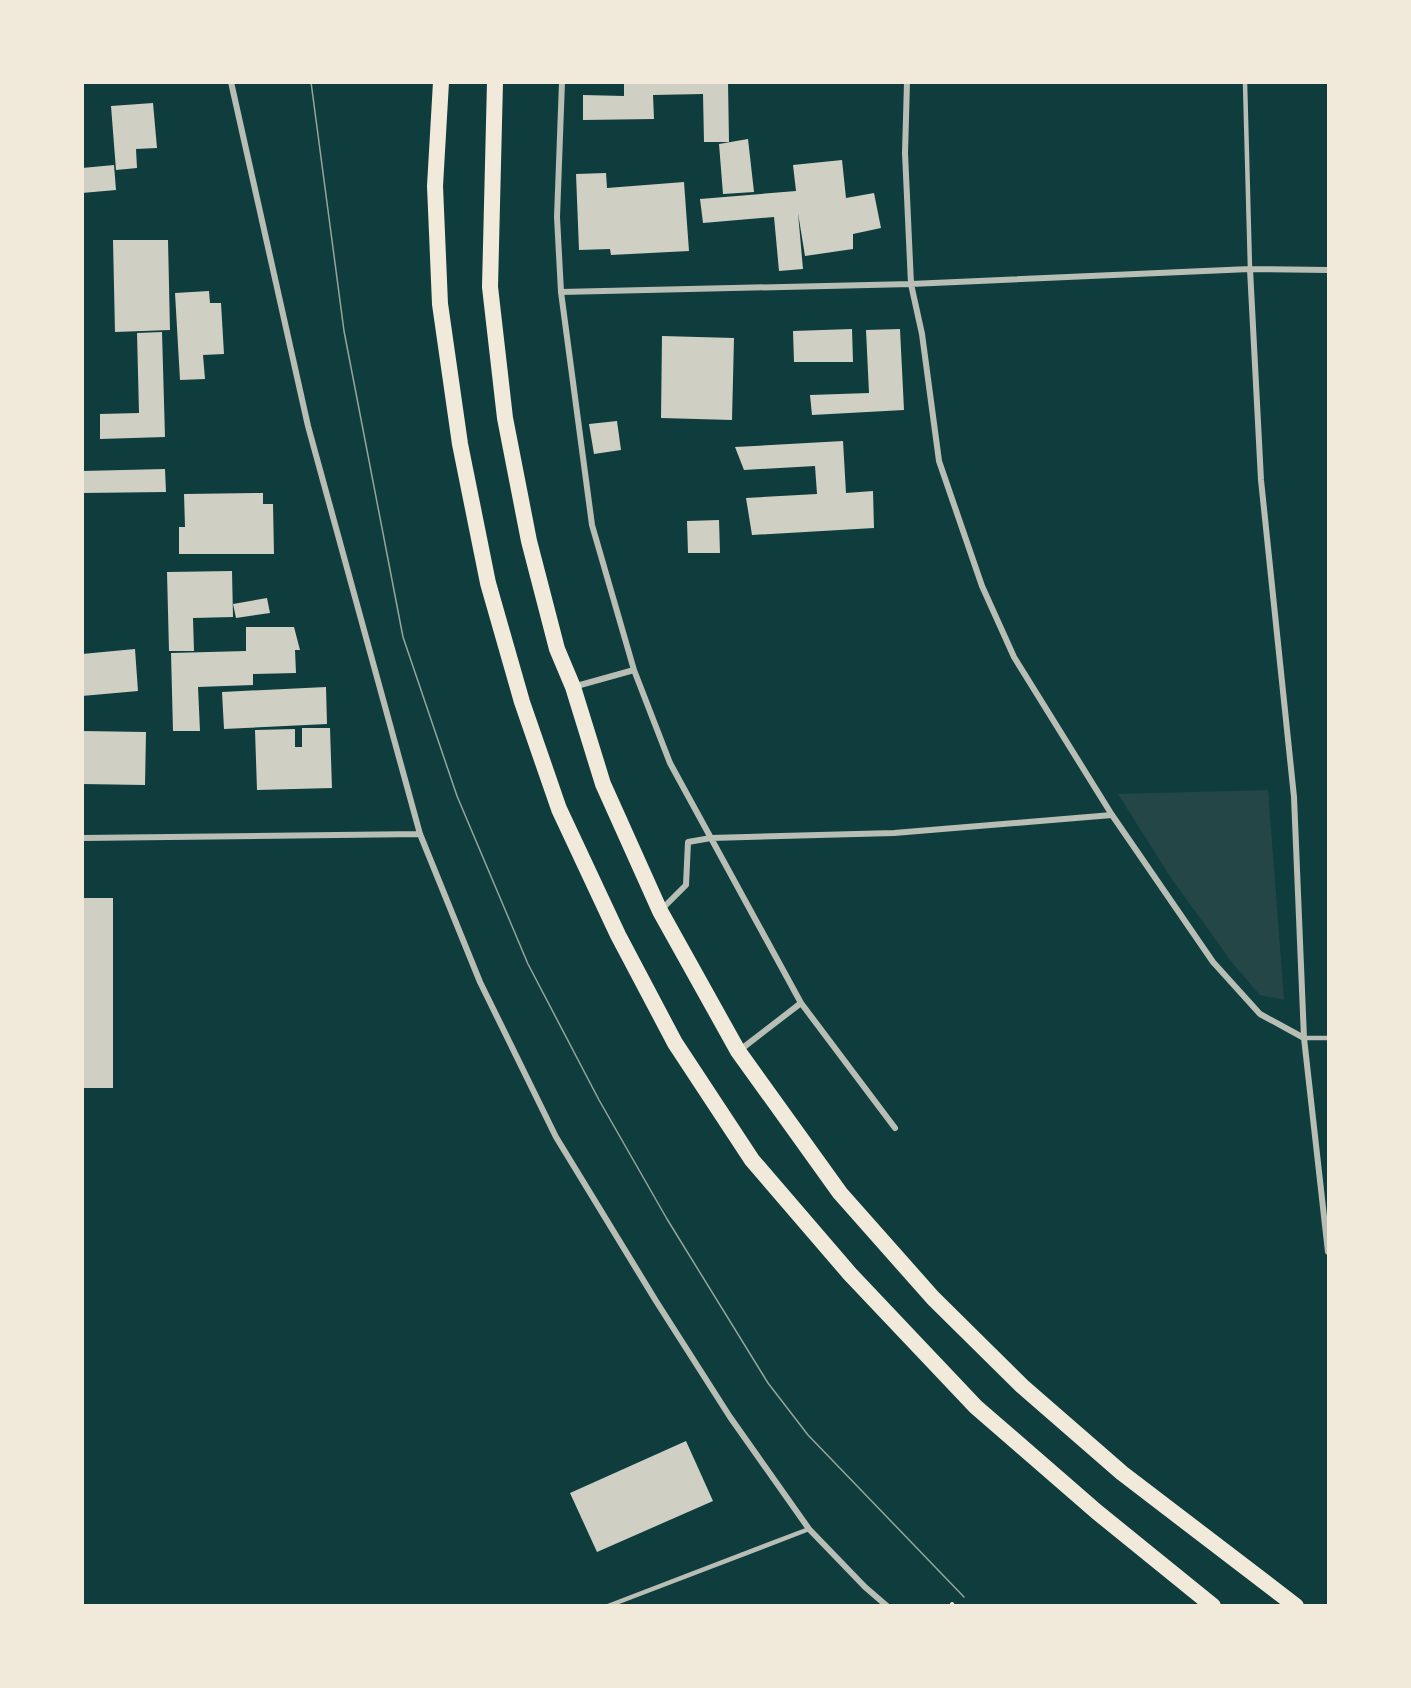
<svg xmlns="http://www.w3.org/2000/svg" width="1411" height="1688" font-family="Lato,sans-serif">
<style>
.green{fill:#244646}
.building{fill:#cfcfc3}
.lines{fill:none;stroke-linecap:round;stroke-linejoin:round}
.path{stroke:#f1e9da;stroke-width:4}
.service{stroke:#b8beb3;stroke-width:4.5}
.minor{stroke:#b8beb3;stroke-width:6}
.trunk{stroke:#f1e9da;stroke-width:16}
.tram{stroke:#97a49c;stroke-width:1.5}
</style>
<rect width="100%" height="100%" fill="#0f3d3e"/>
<!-- green -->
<path class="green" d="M1268,790l16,210 -24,-5 -26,-30 -63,-87 -53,-84z"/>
<!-- building -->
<path class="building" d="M624,82h104l1,60h-25l-1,-48 -50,1 1,24 -71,1v-25l41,1z
M153,103l4,45 -21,1 1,19 -21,2 -5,-64z
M748,139l6,53 -31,2 -4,-50z
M842,160l4,38 28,-5 7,35 -28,6v15l-48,7 -7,-43 5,56 -24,2 -5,-54 -71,6 -3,-24 96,-8 -3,-26z
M114,165l2,25 -34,3v-25z
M606,173l1,15 77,-6 5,69 -78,4 -1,-6 -31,1 -3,-76z
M113,240h55l2,90 -55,2z
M209,291l1,12h11l3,51 -21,1 2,24 -25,1 -5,-87z
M852,329l1,33h-59l-1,-31z
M900,329l4,81 -92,5 -2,-20 59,-2 -3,-63z
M162,332l3,105 -65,2v-25l39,-1 -2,-80z
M662,336l72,2 -2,82 -71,-2z
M617,421l4,29 -27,4 -5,-30z
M843,441l3,52 27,-2 1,37 -122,7 -6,-37 71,-4 -2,-28 -71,4 -9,-23z
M165,469l1,23 -84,1v-22z
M263,493v11h10l1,50h-95v-27h6l-1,-33z
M719,520l1,33h-32l-1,-32z
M232,571l1,46 -40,1 1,33h-25l-2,-79z
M267,598l3,15 -34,5 -3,-14z
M246,627h48l6,23h-5l1,23 -43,1v11l-55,2 2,44h-27l-2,-78 75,-2z
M135,649l3,42 -56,5v-42z
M326,687l1,37 -103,5 -2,-37z
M302,728h28l2,60 -75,2 -2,-60 40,-1v18h7z
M82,731l64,1 -1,53 -63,-1z
M82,898h31v190h-31z
M686,1441l27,60 -116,51 -27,-59z"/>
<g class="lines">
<!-- path -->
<path class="path" d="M952,1604l1,2"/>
<!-- service -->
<path class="service" d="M1245,82l5,187
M1304,1038h24
M608,1606l201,-77"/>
<!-- minor -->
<path class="minor" d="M231,82l77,344 112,408 60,148 76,155 100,164 74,116 79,112 56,58 22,19
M562,82l-5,135 4,75 31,233 42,145 36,93 131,240 94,125
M907,82l-2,71 6,131 11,50 17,127 43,125 32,71 98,158 101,147 47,52 44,24
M1250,269l11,211 33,317 10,241 24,214
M561,292l350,-8 339,-15 78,1
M573,687l61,-17
M82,838l338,-4
M662,909l24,-24 2,-43 23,-4 183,-5 218,-18
M740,1050l61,-47"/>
<!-- trunk -->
<path class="trunk" d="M441,82l-6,104 5,118 20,140 28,139 34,119 37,107 59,126 57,108 77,117 98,114 126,133 121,105 116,94
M495,82l-5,205 15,131 24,123 28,108 16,38 30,97 57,127 78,140 102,142 93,105 89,88 100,87 174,133"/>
<!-- tram -->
<path class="tram" d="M311,82l33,249 59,306 54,159 71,168 71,136 68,119 101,164 40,52 156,162"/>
</g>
<!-- border -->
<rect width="1411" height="1688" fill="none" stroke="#f1e9da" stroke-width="168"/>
</svg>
